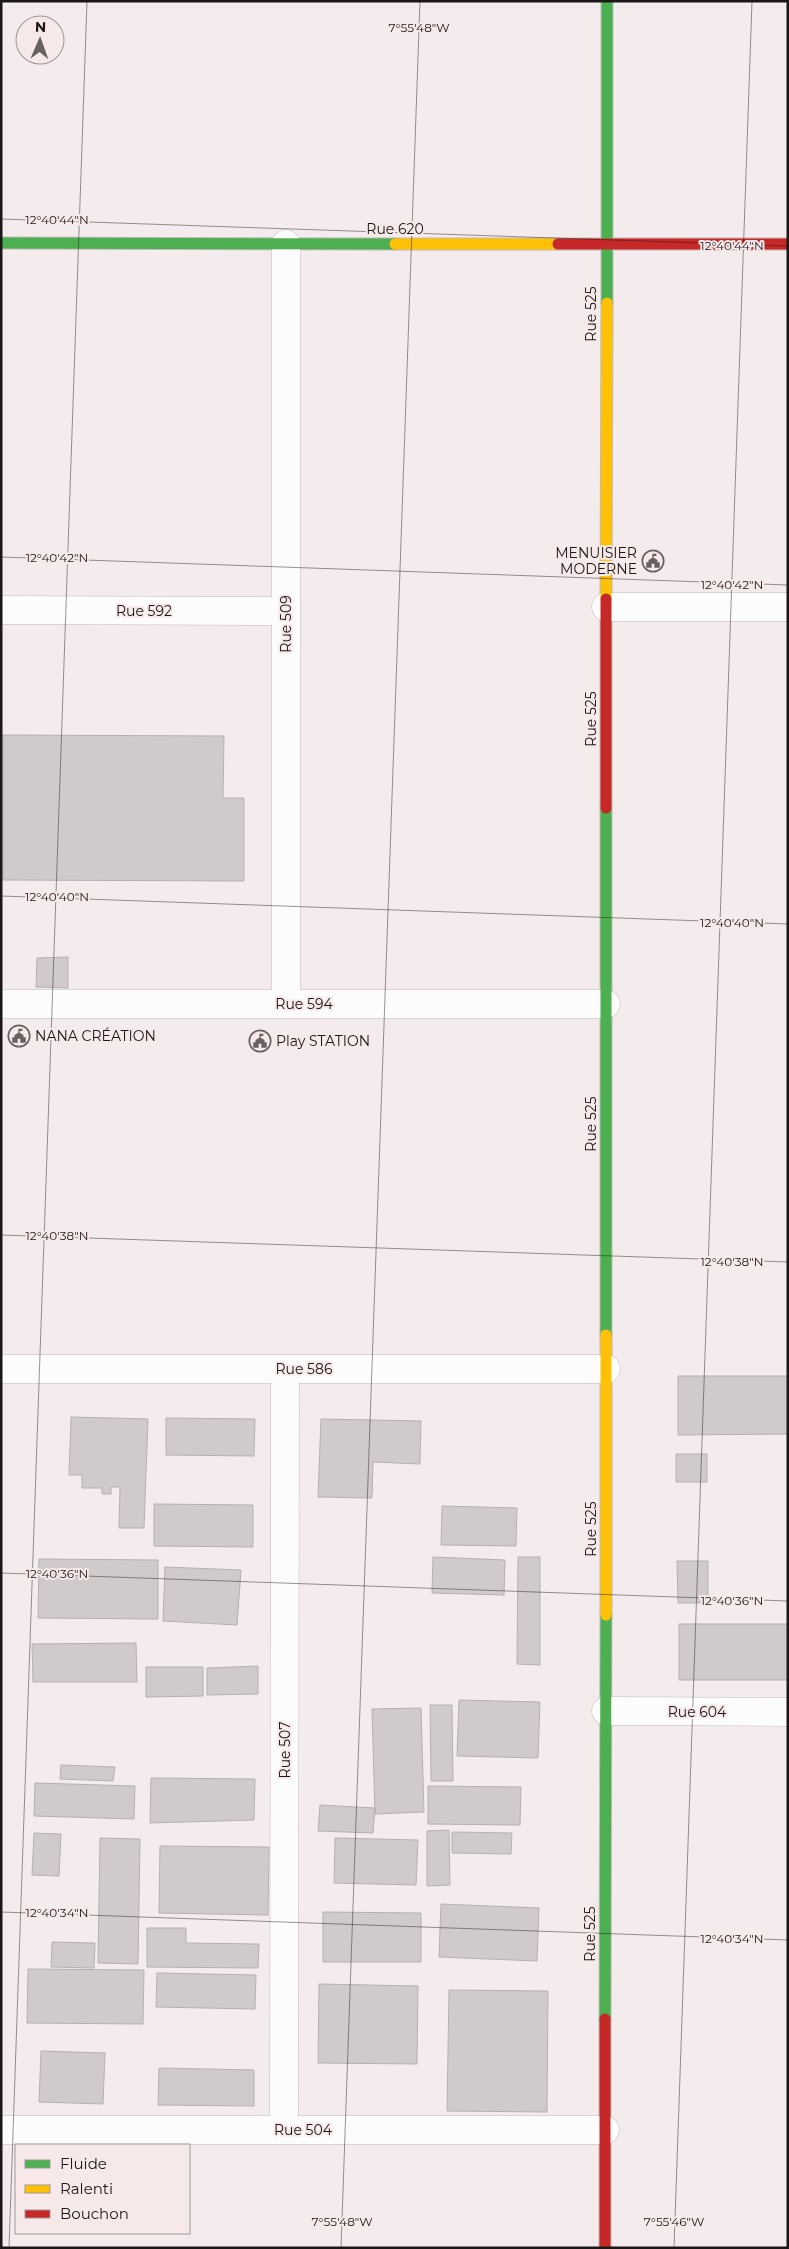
<svg xmlns="http://www.w3.org/2000/svg" width="789" height="2249" font-family="Montserrat,sans-serif">
<style>
.building{fill:#d1caca;stroke:#b6b0b0}
.lines{fill:none;stroke-linecap:round;stroke-linejoin:round}
.street-casing{stroke:#c0baba;stroke-width:29}
.fast-casing{stroke:#c0baba;stroke-width:13}
.slow-casing{stroke:#c0baba;stroke-width:13}
.jam-casing{stroke:#c0baba;stroke-width:13}
.street{stroke:#fdfcfc;stroke-width:28}
.fast{stroke:#4caf50;stroke-width:11}
.slow{stroke:#ffc107;stroke-width:11}
.jam{stroke:#c62828;stroke-width:11}
.ticks{fill:none;stroke:#1b1717;stroke-width:1;stroke-opacity:0.45}
.labels{text-anchor:middle;dominant-baseline:central;stroke-width:4;stroke-linejoin:round;paint-order:stroke}
.street-label{font-size:14px;fill:#1b1717;stroke:#f7e9e9}
.poi-label{font-size:14px;fill:#1b1717;stroke:#f7e9e9;text-anchor:start}
.ticks-label{font-size:12px;text-anchor:middle;fill:#1b1717;stroke:#f7e9e9;stroke-width:4;stroke-linejoin:round;paint-order:stroke}
</style>
<rect width="100%" height="100%" fill="#f4ecec"/>
<!-- building -->
<path class="building" d="M3,735l221,1 -1,62h21v83l-241,-1z
M68,957v31l-32,-1 1,-29z
M678,1376h110v58l-110,1z
M71,1417l77,2 -4,109h-25l1,-41h-9v7h-9v-6h-20v-13h-13z
M166,1418l89,1 -1,37 -88,-1z
M321,1419l100,2 -1,43 -47,-2 -1,36 -54,-1z
M676,1454h31v28h-31z
M154,1504l99,1v42l-99,-1z
M442,1506l75,2 -1,38 -75,-1z
M433,1557l72,3 -1,35 -72,-2z
M518,1557h22v108l-23,-1z
M39,1559l119,1v59l-120,-1z
M677,1561h31v42h-30z
M165,1567l76,3 -4,55 -74,-4z
M679,1624h109v56h-109z
M136,1643l1,39h-104l-1,-38z
M258,1666v28l-51,1v-27z
M146,1667h57v29l-57,1z
M459,1700l81,2 -2,56 -81,-2z
M430,1705h22l1,76h-22z
M421,1708l3,104 -49,2 -3,-105z
M61,1765l54,2 -2,14 -53,-2z
M151,1778l104,1 -1,41 -104,3z
M35,1783l100,3 -1,33 -100,-3z
M428,1786l93,1 -1,38 -92,-1z
M320,1805l55,3 -2,25 -55,-2z
M449,1830l1,55 -23,1v-55z
M452,1832l60,1 -1,21 -59,-1z
M34,1833l27,1 -2,42 -27,-1z
M100,1838l40,1 -2,125 -40,-1z
M335,1838l83,2 -2,45 -82,-2z
M160,1846l109,1 -1,68 -109,-2z
M441,1904l98,4 -2,53 -98,-4z
M323,1912l98,1v49h-98z
M147,1928h39v15l73,1 -1,24 -111,-1z
M52,1942l43,1 -1,25 -43,-1z
M28,1969l116,1 -1,54 -116,-1z
M157,1973l99,2 -1,34 -99,-2z
M319,1984l99,2 -1,78 -99,-1z
M449,1990l99,1 -1,121 -100,-1z
M41,2051l64,2 -2,51 -64,-2z
M159,2068l95,2v36l-96,-1z"/>
<g class="lines">
<!-- street casing -->
<g class="street-casing">
<path id="street" d="M606,607h182
M1,610l285,1
M1,1004h605
M286,1004v-760
M1,1369h605
M606,1711l182,1
M1,2130h604
M284,2130l1,-761"/>
</g>
<!-- fast casing -->
<g class="fast-casing">
<path id="fast" d="M1,243l394,1
M607,303v-302
M606,1335v-527
M605,2019l1,-404"/>
</g>
<!-- slow casing -->
<g class="slow-casing">
<path id="slow" d="M395,244h163
M606,599l1,-296
M606,1615v-280"/>
</g>
<!-- jam casing -->
<g class="jam-casing">
<path id="jam" d="M558,244h230
M606,808v-209
M605,2248v-229"/>
</g>
<!-- street -->
<use href="#street" class="street"/>
<!-- fast -->
<use href="#fast" class="fast"/>
<!-- slow -->
<use href="#slow" class="slow"/>
<!-- jam -->
<use href="#jam" class="jam"/>
</g>
<!-- ticks -->
<path class="ticks" d="M1,219l787,27M1,557l787,28M1,896l787,28M1,1235l787,27M1,1573l787,28M1,1912l787,28M9,2248l78,-2247M341,2248l79,-2247M674,2248l78,-2247"/>
<!-- icons -->
<defs>
<g id="civic-ring" transform="scale(1.125)"><circle r="9.5" fill="#f7e9e9" stroke="#676262" stroke-width="1.5"/><path d="M-.6-6.5H3V-4.5H.6V-3L4-1V1h2V6H-6V1h2V-1L-.6-3ZM-1.2 2.5V6h2.4V2.5Z" fill="#676262"/></g>
</defs>
<g fill-rule="evenodd">
<use href="#civic-ring" x="653" y="561"/>
<use href="#civic-ring" x="19" y="1036"/>
<use href="#civic-ring" x="260" y="1041"/>
</g>
<g class="labels">
<!-- street labels -->
<g class="street-label">
<text x="395" y="229">Rue 620</text>
<text transform="translate(591 314) rotate(-90)">Rue 525</text>
<text x="144" y="611">Rue 592</text>
<text transform="translate(286 624) rotate(-90)">Rue 509</text>
<text transform="translate(591 719) rotate(-90)">Rue 525</text>
<text x="304" y="1004">Rue 594</text>
<text transform="translate(591 1124) rotate(-90)">Rue 525</text>
<text x="304" y="1369">Rue 586</text>
<text transform="translate(591 1529) rotate(-90)">Rue 525</text>
<text x="697" y="1712">Rue 604</text>
<text transform="translate(285 1750) rotate(-90)">Rue 507</text>
<text transform="translate(590 1934) rotate(-90)">Rue 525</text>
<text x="303" y="2130">Rue 504</text>
</g>
<!-- poi labels -->
<g class="poi-label">
<text x="637" y="553" text-anchor="end">MENUISIER<tspan x="637" dy="16">MODERNE</tspan></text>
<text x="35" y="1036">NANA CRÉATION</text>
<text x="276" y="1041">Play STATION</text>
</g>
</g>
<g class="ticks-label">
<text x="419" y="32">7°55'48"W</text>
<text x="57" y="224">12°40'44"N</text>
<text x="732" y="250">12°40'44"N</text>
<text x="57" y="562">12°40'42"N</text>
<text x="732" y="589">12°40'42"N</text>
<text x="57" y="901">12°40'40"N</text>
<text x="732" y="927">12°40'40"N</text>
<text x="57" y="1240">12°40'38"N</text>
<text x="732" y="1266">12°40'38"N</text>
<text x="57" y="1578">12°40'36"N</text>
<text x="732" y="1605">12°40'36"N</text>
<text x="57" y="1917">12°40'34"N</text>
<text x="732" y="1943">12°40'34"N</text>
<text x="342" y="2226">7°55'48"W</text>
<text x="674" y="2226">7°55'46"W</text>
</g>
<!-- border -->
<rect width="789" height="2249" fill="none" stroke="#1b1717" stroke-width="5"/>
<!-- legend -->
<rect x="15" y="2144" width="175" height="90" fill="#f7e9e9" stroke="#9f9595"/>
<rect x="25" y="2160" width="25" height="8" fill="#4caf50" stroke="#9f9595"/>
<text x="60" y="2169" font-size="15" fill="#1b1717">Fluide</text>
<rect x="25" y="2185" width="25" height="8" fill="#ffc107" stroke="#9f9595"/>
<text x="60" y="2194" font-size="15" fill="#1b1717">Ralenti</text>
<rect x="25" y="2210" width="25" height="8" fill="#c62828" stroke="#9f9595"/>
<text x="60" y="2219" font-size="15" fill="#1b1717">Bouchon</text>
<!-- north arrow -->
<g transform="translate(40 40) rotate(2)"><circle r="24" fill="#f7e9e9" stroke="#9f9595"/>
<path d="M0-4L9 19L0 12L-9 19Z" fill="#676262"/>
<text y="-8" font-size="14" font-weight="bold" text-anchor="middle" fill="#1b1717">N</text>
</g>
</svg>
